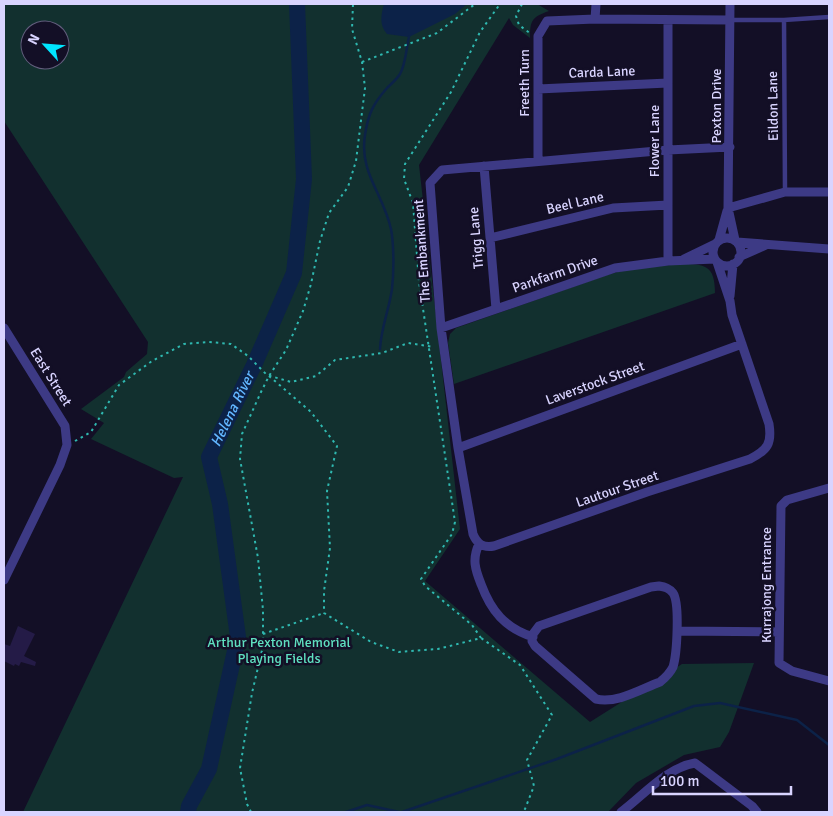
<svg xmlns="http://www.w3.org/2000/svg" width="833" height="816" font-family="Signika,sans-serif">
<style>
.green{fill:#12302f;fill-rule:evenodd}
.water{fill:#0c2248}
.lines{fill:none;stroke-linecap:round;stroke-linejoin:round}
.stream{stroke:#0c2248;stroke-width:2.5}
.river{stroke:#0c2248;stroke-width:16}
.building{fill:#241b47}
.path{stroke:#2fb8b0;stroke-width:2;stroke-dasharray:2.5 4;stroke-linecap:butt}
.service{stroke:#3d3a85;stroke-width:4.5}
.minor{stroke:#3d3a85;stroke-width:9}
.labels{text-anchor:middle;dominant-baseline:central;stroke-width:5;stroke-linejoin:round;paint-order:stroke}
.street-label{font-size:14px;fill:#d9d4ff;stroke:#130f26}
.park-label{font-size:14px;fill:#5fe0c0;stroke:#130f26}
.water-label{font-size:15px;font-style:italic;fill:#62b6ff;stroke:#130f26}
</style>
<rect width="100%" height="100%" fill="#130f26"/>
<!-- green -->
<path class="green" d="M4,4h533l12,7c-17,6 -19,9 -19,27l-17,-13 -4,-7 -90,147 41,364 -35,52 165,141 92,-58 72,-1 -25,69 -9,15 -36,8 -48,28 -28,29h-585l160,-335 -9,1 -83,-39 13,-16 -23,-14 43,-32 2,-5 21,-18 1,-12 -144,-221zM30,30h30v30h-30z
M680,264c25,0 35,1 35,29l-261,91 -6,-41 2,-9 6,-6 151,-53 18,-5z"/>
<!-- water -->
<path class="water" d="M384,4l46,1 3,-1h34l-12,10 -46,23 -22,-3c-8,-9 -6,-19 -3,-30z"/>
<g class="lines">
<!-- stream -->
<path class="stream" d="M380,349c1,-21 9,-39 12,-60 2,-17 2,-44 -1,-60 -8,-36 -32,-56 -26,-94 3,-21 8,-31 22,-47 4,-4 10,-9 13,-14 6,-11 6,-25 9,-37
M346,812l21,-7 32,7
M402,812l155,-53 137,-53 26,-3 77,17 32,25"/>
<!-- river -->
<path class="river" id="s1" d="M188,812l1,-6 20,-37 29,-132 -18,-133 -11,-47 45,-92 40,-92 10,-94 -7,-175"/>
</g>
<!-- building -->
<path class="building" d="M18,626l17,8 -11,22 12,6 -1,4 -14,-4 -2,4 -4,-2 -1,2 -10,-5v-17l6,2z"/>
<g class="lines">
<!-- path -->
<path class="path" d="M522,4l-6,12 3,9 12,9
M362,62l75,-29 38,-29
M269,376l42,36 26,34 -10,45 3,57 -6,43v22l47,29 28,10 39,-3 43,-11 39,27 32,50 -25,45 7,26 -9,23 -3,3
M75,441l16,-9 28,-47 33,-24 32,-17 25,-2 22,2 17,12 19,19 24,7 25,-6 19,-16 47,-7 26,-10 26,4
M263,634l61,-21
M481,638l-9,-13 -47,-39 -4,-7 31,-45 3,-12 -36,-240 -6,-79 -9,-24 1,-15 46,-72 29,-60 20,-28
M251,812l-4,-8 -7,-36 12,-75 11,-47v-36l-5,-52 -18,-99 2,-25 19,-42 8,-16 17,-26 17,-39 8,-27 9,-43 9,-28 19,-26 8,-26 9,-73 -3,-26 -10,-33 1,-25"/>
<!-- service -->
<path class="service" d="M731,20h53l45,-3
M784,20l1,172"/>
<!-- minor -->
<path class="minor" d="M730,4l-2,204 7,32
M595,19l1,-15
M538,89l130,-6
M538,161v-125l9,-15 48,-2 135,1
M484,166l12,143
M728,208l57,-16h44
M490,238l123,-30 55,-3
M713 252a14 14 0 1 1 28 0a14 14 0 1 1-28 0Z
M719,240l8,-29
M737,242l92,7
M739,257l27,-12
M684,259l31,-15
M668,261v-241
M717,262l13,39 2,14 37,109c3,19 -1,26 -19,35l-103,33 -153,54c-11,2 -17,-2 -21,-12l-15,-86 -17,-120 -11,-145 12,-13 226,-20 62,-3
M730,296l3,-32
M4,328l61,98 2,19 -7,20 -56,115
M441,328l174,-60 53,-7 47,-2
M458,448l284,-104
M829,488l-42,12 -6,6 -2,157 13,8 37,10
M479,544c-7,15 -4,25 2,40 10,27 24,44 52,53
M659,586c6,1 10,2 14,7 7,10 4,61 0,74 -3,6 -8,11 -13,15 -19,7 -43,22 -64,17l-61,-53 -3,-5 1,-7 6,-8 112,-39z
M678,631l101,1
M621,812c23,-17 45,-44 74,-49l57,43 5,6"/>
</g>
<g class="labels">
<!-- street labels -->
<g class="street-label">
<text transform="translate(602 72) rotate(-2)">Carda Lane</text>
<text transform="translate(524 83) rotate(-90)">Freeth Turn</text>
<text transform="translate(716 106) rotate(-90)">Pexton Drive</text>
<text transform="translate(773 106) rotate(-91)">Eildon Lane</text>
<text transform="translate(654 141) rotate(-90)">Flower Lane</text>
<text transform="translate(575 203) rotate(-13)">Beel Lane</text>
<text transform="translate(476 238) rotate(-95)">Trigg Lane</text>
<text transform="translate(422 251) rotate(-94)">The Embankment</text>
<text transform="translate(555 274) rotate(-19)">Parkfarm Drive</text>
<text transform="translate(51 377) rotate(58)">East Street</text>
<text transform="translate(595 383) rotate(-20)">Laverstock Street</text>
<text transform="translate(617 489) rotate(-19)">Lautour Street</text>
<text transform="translate(766 585) rotate(-90)">Kurrajong Entrance</text>
</g>
<!-- park labels -->
<g class="park-label">
<text x="279" y="642">Arthur Pexton Memorial<tspan x="279" dy="16">Playing Fields</tspan></text>
</g>
<!-- water labels -->
<g class="water-label">
<text stroke="none"><textPath href="#s1" startOffset="419">Helena River</textPath></text>
</g>
</g>
<!-- border -->
<rect width="833" height="816" fill="none" stroke="#d9d4ff" stroke-width="10"/>
<!-- north arrow -->
<g transform="translate(45 45) rotate(296)"><circle r="24" fill="#130f26" stroke="#625e7d"/>
<path d="M0-4L9 19L0 12L-9 19Z" fill="#00e5ff"/>
<text y="-8" font-size="14" font-weight="bold" text-anchor="middle" fill="#d9d4ff">N</text>
</g>
<!-- scale -->
<path d="M653 786v8h138v-8" fill="none" stroke="#d9d4ff" stroke-width="2.5"/>
<text x="660" y="786" font-size="15" fill="#d9d4ff" stroke="#130f26" stroke-width="4" paint-order="stroke">100 m</text>
</svg>
